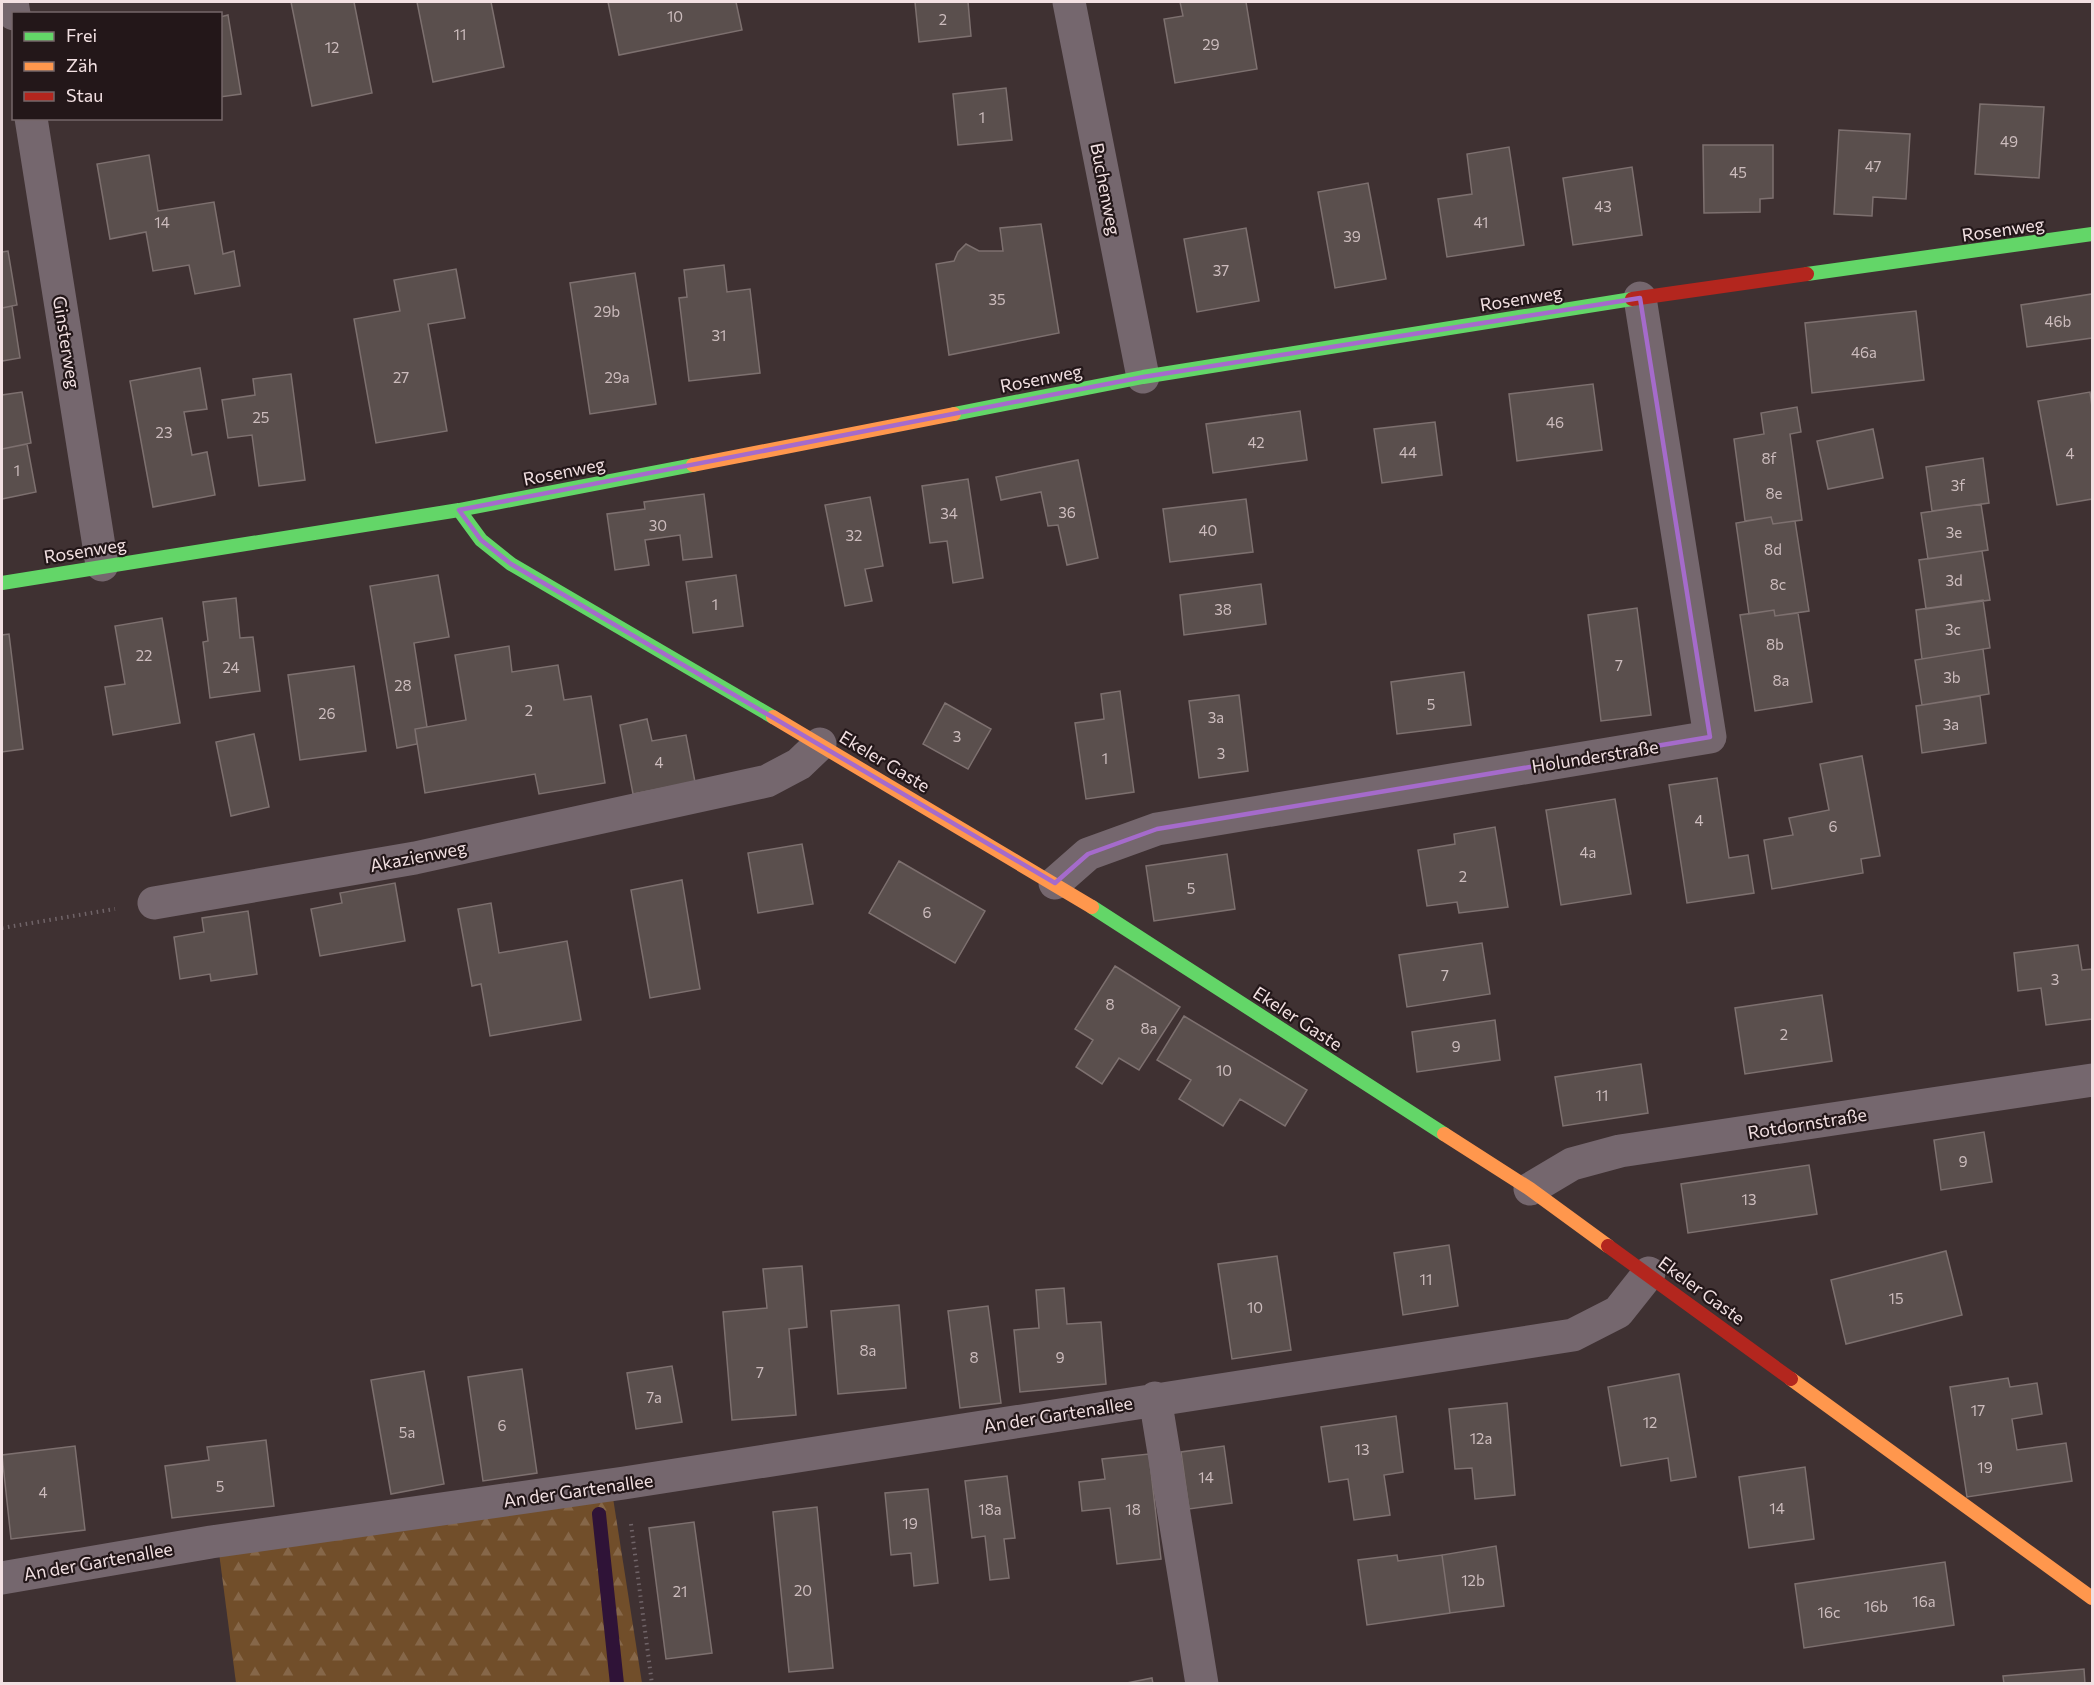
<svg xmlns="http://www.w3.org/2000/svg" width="2094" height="1685" font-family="Commissioner,sans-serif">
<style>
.forest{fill:url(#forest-firs)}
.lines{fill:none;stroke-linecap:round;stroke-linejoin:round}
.stream{stroke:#2f1337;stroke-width:14}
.building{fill:#5a4f4d;stroke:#7d706f;stroke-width:1.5}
.path{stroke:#706468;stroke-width:4;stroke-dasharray:1.5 4.5;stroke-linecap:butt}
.street{stroke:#75676e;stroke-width:33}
.fast{stroke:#63d668;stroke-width:14}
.slow{stroke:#ff974d;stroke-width:14}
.jam{stroke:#b3261e;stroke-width:14}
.marked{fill:none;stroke:#a56bcb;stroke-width:4.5;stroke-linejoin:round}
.labels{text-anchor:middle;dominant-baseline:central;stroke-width:4.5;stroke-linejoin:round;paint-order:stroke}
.number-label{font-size:15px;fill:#ccbcbd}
.street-label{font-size:18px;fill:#f2e0e2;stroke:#231719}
</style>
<defs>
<pattern id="forest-firs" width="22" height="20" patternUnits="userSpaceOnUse" patternTransform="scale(1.5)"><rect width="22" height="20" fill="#714e2a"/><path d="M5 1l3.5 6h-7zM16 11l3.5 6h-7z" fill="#866749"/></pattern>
</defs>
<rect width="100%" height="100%" fill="#3f3132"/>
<!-- forest -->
<path class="forest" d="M613,1498l29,185h-406l-18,-138z"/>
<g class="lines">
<!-- stream -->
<path class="stream" d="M599,1514l18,170"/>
</g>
<!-- building -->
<path class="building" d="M291,2h63l18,91 -60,13z
M417,2h74l13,65 -71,15z
M608,2h128l6,28 -123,25z
M915,2h53l3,34 -52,6z
M1180,2h66l11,67 -82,14 -11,-64 19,-3z
M228,15l13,79 -21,3v-80z
M1006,88l6,52 -54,5 -5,-51z
M1980,104l64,3 -5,71 -64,-4z
M1839,130l71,4 -4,65 -33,-2 -1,19 -38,-2z
M1703,145h70v53l-13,1v13l-56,1z
M1509,147l15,98 -77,12 -9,-58 34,-5 -5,-40z
M149,155l9,56 56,-9 9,52 11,-3 6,35 -45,8 -6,-29 -36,6 -7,-39 -36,7 -13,-75z
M1632,167l10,68 -69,10 -10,-67z
M1368,183l18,96 -51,9 -17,-96z
M1041,224l18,109 -110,22 -13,-91 18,-3 4,-9 8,-8 13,7h24l-3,-23z
M1246,228l13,73 -62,11 -13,-73z
M8,251l9,54 -15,3v-56z
M724,265l3,27 23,-3 10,84 -71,8 -10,-83 8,-1 -3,-27z
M456,269l9,49 -37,6 19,107 -71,12 -22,-124 46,-8 -6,-31z
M635,273l21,131 -66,10 -20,-131z
M2092,294v44l-65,9 -6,-42z
M12,306l8,52 -18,3v-53z
M1916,311l8,69 -112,13 -7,-70z
M200,368l7,41 -23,3 8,43 15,-3 8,43 -62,12 -23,-126z
M291,374l14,106 -46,6 -7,-51 -24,3 -6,-38 33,-5 -2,-16z
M1593,384l9,66 -85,11 -8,-67z
M22,392l9,51 -29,6v-54z
M2090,392l2,15v92l-35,6 -19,-104z
M1797,407l4,25 -11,2 12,86 -29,4 -2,-7 -26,4 -11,-82 30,-5 -3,-21z
M1300,411l7,49 -94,13 -7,-49z
M1435,422l7,53 -60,8 -8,-54z
M1873,429l10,49 -55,11 -11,-48z
M27,444l9,48 -34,7v-50z
M1983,458l6,45 -57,8 -6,-44z
M1078,460l20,98 -31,7 -9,-40 -10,1 -7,-34 -40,8 -5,-23z
M968,479l15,99 -30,5 -6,-42 -17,2 -8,-57z
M704,494l8,63 -29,3 -3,-25 -35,5 4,25 -34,5 -8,-56 38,-5 -1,-7z
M870,497l13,69 -18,3 7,32 -27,5 -20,-101z
M1246,499l7,53 -83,10 -7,-53z
M1981,504l7,46 -60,9 -7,-46z
M1771,517l2,7 22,-3 14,90 -34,5 -1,-6 -25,4 -13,-91z
M1982,551l8,49 -64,9 -7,-49z
M438,575l11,62 -35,6 13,84 -12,2 2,15 -20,4 -27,-162z
M736,575l7,51 -50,7 -7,-51z
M1261,584l5,40 -82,11 -4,-40z
M236,598l4,40 13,-1 7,54 -50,7 -7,-56 5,-1 -5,-39z
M1983,600l7,48 -68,11 -6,-49z
M1637,608l14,107 -50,6 -13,-106z
M1774,610l1,6 23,-3 14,89 -57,9 -15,-96z
M162,618l18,105 -67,12 -8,-48 20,-3 -10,-58z
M9,634l14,115 -21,3v-117z
M509,646l3,26 46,-7 6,35 27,-4 14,87 -66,11 -4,-20 -110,19 -10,-64 51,-9 -11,-65z
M1983,649l6,45 -67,11 -7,-45z
M354,666l12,85 -66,9 -12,-85z
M1464,672l7,53 -74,9 -6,-52z
M1120,691l14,101 -48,7 -11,-76 29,-4 -3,-25z
M1239,695l9,76 -49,7 -10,-77z
M1980,696l6,47 -64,10 -6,-47z
M945,703l46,26 -23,40 -45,-25z
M647,719l5,22 34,-6 9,47 -62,12 -13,-69z
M254,734l15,73 -38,9 -15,-74z
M1862,756l18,100 -19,3 2,14 -91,16 -8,-49 29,-5 -4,-17 40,-8 -9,-46z
M1717,778l12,80 19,-3 6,38 -67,10 -18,-118z
M1615,799l16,95 -70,11 -15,-95z
M1495,827l13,80 -49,6 -2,-11 -30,4 -9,-56 37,-6 -1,-10z
M802,844l11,60 -55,9 -10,-60z
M1227,854l8,55 -81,12 -8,-55z
M899,861l86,50 -30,52 -86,-50z
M682,880l18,109 -50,9 -19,-108z
M395,883l10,58 -85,15 -9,-47 31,-6 -2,-10z
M491,903l8,50 68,-12 14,79 -91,16 -9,-52 -9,2 -14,-77z
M248,911l9,63 -46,7 -1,-7 -30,5 -6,-42 30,-5 -2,-14z
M1482,943l8,51 -83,13 -8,-52z
M2078,945l4,25 10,-1v50l-46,6 -5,-37 -23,3 -4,-38z
M1115,966l65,41 -41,63 -20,-12 -17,26 -26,-17 17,-27 -18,-11z
M1822,995l10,66 -87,13 -10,-66z
M1184,1016l123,74 -22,36 -45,-27 -17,27 -44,-27 12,-19 -34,-20z
M1495,1020l5,40 -83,12 -5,-40z
M1641,1064l7,49 -85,13 -8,-49z
M1984,1132l8,50 -51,8 -7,-50z
M1809,1165l8,49 -129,19 -7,-49z
M1449,1245l9,61 -55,9 -9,-62z
M1946,1251l16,64 -116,29 -15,-64z
M1277,1256l14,94 -59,9 -14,-95z
M802,1266l5,61 -18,2 7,86 -64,5 -9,-108 44,-4 -4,-39z
M1064,1288l3,36 34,-2 5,62 -86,8 -6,-62 25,-2 -3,-38z
M899,1305l7,83 -68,6 -7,-83z
M988,1306l13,97 -41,5 -12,-97z
M672,1366l10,56 -46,7 -9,-56z
M522,1369l15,104 -54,8 -15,-104z
M424,1371l20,113 -53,10 -20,-114z
M1679,1374l17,103 -25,4 -3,-23 -47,8 -13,-79z
M2008,1378l2,9 27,-4 5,31 -30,5 5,31 49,-7 6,38 -105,16 -17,-110z
M1507,1403l8,92 -40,4 -3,-31 -17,1 -6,-60z
M1396,1416l7,56 -19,3 6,40 -36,5 -6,-41 -19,3 -8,-55z
M266,1440l8,66 -102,12 -7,-52 44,-6 -2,-13z
M75,1446l10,84 -74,9 -9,-84z
M1224,1446l8,57 -43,6 -8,-57z
M1149,1454l12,105 -44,5 -7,-56 -28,3 -3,-29 26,-3 -3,-20z
M1805,1467l9,72 -65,9 -10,-71z
M1007,1476l8,62 -11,1 5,39 -19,2 -5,-44 -13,2 -7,-57z
M928,1489l10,94 -24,3 -3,-33 -20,2 -6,-62z
M817,1507l16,161 -44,4 -16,-160z
M694,1522l18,131 -46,6 -17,-131z
M1496,1546l8,60 -54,7 -8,-58z
M1397,1555l1,6 44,-6 8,58 -83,12 -9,-65z
M1945,1562l9,63 -150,23 -9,-64z
M2084,1669l1,15h-81l-1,-8z
M1152,1678l1,6h-31z"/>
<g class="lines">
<!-- path -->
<path class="path" d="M2,928l113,-19
M631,1524l21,160"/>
<!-- street -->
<path class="street" d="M12,2l2,12
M1069,2l74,375
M31,118l71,447
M1055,883l33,-29 69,-25 553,-92 -70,-439
M154,903l261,-45 352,-77 32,-17 21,-20
M1530,1189l42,-25 48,-13 472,-71
M1155,1398l47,286
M2,1578l209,-36 413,-59 949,-148 45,-23 31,-39"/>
<!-- fast -->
<path class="fast" d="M1807,274l285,-40
M954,414l189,-37 489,-78
M459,510l22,30 30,24 262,153
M2,583l457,-73 234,-45
M1092,907l352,227"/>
<!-- slow -->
<path class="slow" d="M693,465l261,-51
M773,717l319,190
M1444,1134l86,55 78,57
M1791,1379l301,219"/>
<!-- jam -->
<path class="jam" d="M1632,299l175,-25
M1608,1246l183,133"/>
</g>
<!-- marked area -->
<path class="marked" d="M1640,298l70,439 -553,92 -69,25 -33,29 -544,-319 -30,-24 -22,-30 684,-133z"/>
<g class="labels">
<!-- number labels -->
<g class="number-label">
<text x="675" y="16">10</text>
<text x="943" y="19">2</text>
<text x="460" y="34">11</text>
<text x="1211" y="44">29</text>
<text x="332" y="47">12</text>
<text x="982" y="117">1</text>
<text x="2009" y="141">49</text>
<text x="1873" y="166">47</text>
<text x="1738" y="172">45</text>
<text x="1603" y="206">43</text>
<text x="162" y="222">14</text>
<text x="1481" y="222">41</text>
<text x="1352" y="236">39</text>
<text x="1221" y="270">37</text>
<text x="997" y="299">35</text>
<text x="607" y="311">29b</text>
<text x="2058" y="321">46b</text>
<text x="719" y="335">31</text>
<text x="1864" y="352">46a</text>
<text x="401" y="377">27</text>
<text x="617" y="377">29a</text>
<text x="261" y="417">25</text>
<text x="1555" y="422">46</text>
<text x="164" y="432">23</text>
<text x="1256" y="442">42</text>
<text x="1408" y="452">44</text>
<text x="2070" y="453">4</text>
<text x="1769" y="458">8f</text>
<text x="17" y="470">1</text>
<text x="1958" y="485">3f</text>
<text x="1774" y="493">8e</text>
<text x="1067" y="512">36</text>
<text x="949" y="513">34</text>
<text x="658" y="525">30</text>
<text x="1208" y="530">40</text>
<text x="1954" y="532">3e</text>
<text x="854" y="535">32</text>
<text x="1773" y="549">8d</text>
<text x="1954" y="580">3d</text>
<text x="1778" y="584">8c</text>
<text x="715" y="604">1</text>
<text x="1223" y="609">38</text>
<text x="1953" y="629">3c</text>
<text x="1775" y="644">8b</text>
<text x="144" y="655">22</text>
<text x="1619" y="665">7</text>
<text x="231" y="667">24</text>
<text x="1952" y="677">3b</text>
<text x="1781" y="680">8a</text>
<text x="403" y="685">28</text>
<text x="1431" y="704">5</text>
<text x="529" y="710">2</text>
<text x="327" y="713">26</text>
<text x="1216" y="717">3a</text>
<text x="1951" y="724">3a</text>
<text x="957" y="736">3</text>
<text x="1221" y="753">3</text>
<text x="1105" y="758">1</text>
<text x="659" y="762">4</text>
<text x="1699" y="820">4</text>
<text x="1833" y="826">6</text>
<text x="1588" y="852">4a</text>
<text x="1463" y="876">2</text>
<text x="1191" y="888">5</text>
<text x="927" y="912">6</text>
<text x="1445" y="975">7</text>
<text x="2055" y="979">3</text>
<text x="1110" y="1004">8</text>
<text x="1149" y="1028">8a</text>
<text x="1784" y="1034">2</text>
<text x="1456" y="1046">9</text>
<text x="1224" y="1070">10</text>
<text x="1602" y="1095">11</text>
<text x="1963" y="1161">9</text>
<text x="1749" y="1199">13</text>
<text x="1426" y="1279">11</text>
<text x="1896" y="1298">15</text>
<text x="1255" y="1307">10</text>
<text x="868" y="1350">8a</text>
<text x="974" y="1357">8</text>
<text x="1060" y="1357">9</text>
<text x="760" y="1372">7</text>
<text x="654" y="1397">7a</text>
<text x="1978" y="1410">17</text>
<text x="1650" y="1422">12</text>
<text x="502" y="1425">6</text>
<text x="407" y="1432">5a</text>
<text x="1481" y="1438">12a</text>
<text x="1362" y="1449">13</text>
<text x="1985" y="1467">19</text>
<text x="1206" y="1477">14</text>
<text x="220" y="1486">5</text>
<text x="43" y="1492">4</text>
<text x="1777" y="1508">14</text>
<text x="990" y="1509">18a</text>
<text x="1133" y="1509">18</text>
<text x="910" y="1523">19</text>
<text x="1473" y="1580">12b</text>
<text x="803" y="1590">20</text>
<text x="680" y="1591">21</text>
<text x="1924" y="1601">16a</text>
<text x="1876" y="1606">16b</text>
<text x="1829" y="1612">16c</text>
</g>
<!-- street labels -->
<g class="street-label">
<text transform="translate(1106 189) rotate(79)">Buchenweg</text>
<text transform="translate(2003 229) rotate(-8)">Rosenweg</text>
<text transform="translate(1521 298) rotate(-9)">Rosenweg</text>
<text transform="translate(67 342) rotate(81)">Ginsterweg</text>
<text transform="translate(1041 378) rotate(-11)">Rosenweg</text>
<text transform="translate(564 471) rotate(-11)">Rosenweg</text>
<text transform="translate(85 550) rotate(-9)">Rosenweg</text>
<text transform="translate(1595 756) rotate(-9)">Holunderstraße</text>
<text transform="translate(885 761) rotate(31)">Ekeler Gaste</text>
<text transform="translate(418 856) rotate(-11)">Akazienweg</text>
<text transform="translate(1298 1018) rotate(33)">Ekeler Gaste</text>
<text transform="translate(1807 1123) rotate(-9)">Rotdornstraße</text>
<text transform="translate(1702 1290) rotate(36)">Ekeler Gaste</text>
<text transform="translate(1058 1414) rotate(-9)">An der Gartenallee</text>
<text transform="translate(578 1490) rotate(-8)">An der Gartenallee</text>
<text transform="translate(98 1561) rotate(-10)">An der Gartenallee</text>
</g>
</g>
<!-- border -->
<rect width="2094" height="1685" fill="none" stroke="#f2e0e2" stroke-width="6"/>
<!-- legend -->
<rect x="12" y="12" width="210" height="108" fill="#231719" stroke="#766769" stroke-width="1.5"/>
<rect x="24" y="32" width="30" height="9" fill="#63d668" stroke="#766769" stroke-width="1.5"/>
<text x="66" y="42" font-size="18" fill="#f2e0e2">Frei</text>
<rect x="24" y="62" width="30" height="9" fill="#ff974d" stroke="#766769" stroke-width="1.5"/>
<text x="66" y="72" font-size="18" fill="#f2e0e2">Zäh</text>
<rect x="24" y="92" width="30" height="9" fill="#b3261e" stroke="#766769" stroke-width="1.5"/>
<text x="66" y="102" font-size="18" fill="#f2e0e2">Stau</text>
</svg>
